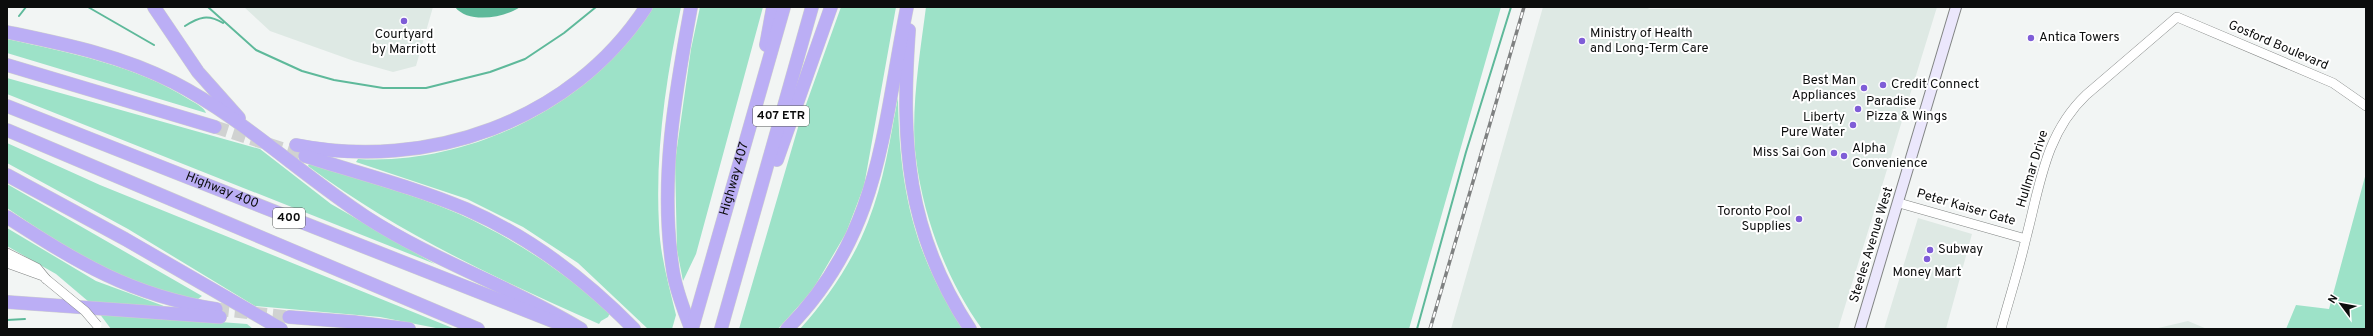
<svg xmlns="http://www.w3.org/2000/svg" width="2373" height="336" font-family="Overpass,sans-serif">
<style>
.built{fill:#dee9e4}
.green{fill:#9de2c8}
.water{fill:#5eb99a}
.lines{fill:none;stroke-linecap:round;stroke-linejoin:round}
.stream{stroke:#5eb99a;stroke-width:2}
.motorway-tunnel{stroke:#d0d2d1;stroke-width:13;stroke-dasharray:13 6;stroke-linecap:butt}
.tertiary-casing{stroke:#828584;stroke-width:10}
.secondary-casing{stroke:#828584;stroke-width:12}
.motorway-casing{stroke:#cecfcf;stroke-width:14}
.tertiary{stroke:#fff;stroke-width:9}
.secondary{stroke:#ebe7fc;stroke-width:10}
.motorway{stroke:#bbaef5;stroke-width:13}
.rail-casing{stroke:#7f8181;stroke-width:3.5}
.rail{stroke:#fff;stroke-width:2;stroke-dasharray:6;stroke-linecap:butt}
.tertiary-bridge-casing{stroke:#828584;stroke-width:10;stroke-linecap:butt}
.tertiary-bridge{stroke:#fff;stroke-width:9}
.poi-dot{fill:#7f5dd7;stroke:#fff;stroke-width:1.5}
.labels{text-anchor:middle;dominant-baseline:central;stroke-width:4;stroke-linejoin:round;paint-order:stroke}
.shield{fill:#fff;stroke:#555656;stroke-width:1}
.shield-label{font-size:12px;font-weight:bold;fill:#0c0d0d}
.poi-label{font-size:13px;fill:#0c0d0d;stroke:#fff;text-anchor:start}
.street-label{font-size:13px;fill:#0c0d0d;stroke:#fff}
</style>
<rect width="100%" height="100%" fill="#f2f5f4"/>
<!-- built -->
<path class="built" d="M244,7h189l-17,59 -23,6 -39,-11 -84,-30z
M1543,7h102l5,2 287,-2 -99,322h-387z
M1918,218l54,16 -26,95h-62z
M2188,321l19,8h-53z"/>
<!-- green -->
<path class="green" d="M652,7h29c-15,71 -26,145 -22,218 1,30 10,61 17,90l-4,14h-24l-70,-66 -55,-36 -56,-28 -111,-37 2,-3c98,6 210,-42 271,-120 9,-10 16,-21 23,-32z
M700,7h63l-67,247 -13,27 -6,-31 -2,-88 16,-113z
M841,7h55l-32,179 -18,47 -34,58 -34,38h-39l60,-205z
M926,7h575l-92,322h-427c-35,-48 -59,-112 -66,-171 -6,-45 4,-105 10,-151z
M7,39c62,14 129,26 183,61 5,3 15,8 16,13l-199,-60z
M7,78l253,71 71,55 104,60 -428,-170z
M898,97c1,88 15,159 66,232h-164c28,-31 53,-68 68,-107 16,-40 22,-83 30,-125z
M7,143l93,42 355,144h-14l-61,-12 -125,-11 -127,-77 -121,-66z
M309,164c50,16 102,29 150,50 56,25 105,58 151,99l-2,4 -7,4 -2,3c-102,-45 -201,-91 -291,-158z
M2366,173v156h-80l10,-24 33,4z
M7,184l195,112 -4,3c-69,-10 -134,-52 -191,-91z
M7,228l89,53 76,28 -83,-7 -33,-28 -49,-28z
M99,313l148,11 6,5h-142z"/>
<!-- water -->
<path class="water" d="M455,7h65c-16,11 -52,17 -65,0z"/>
<g class="lines">
<!-- stream -->
<path class="stream" d="M88,7l66,38
M208,7l48,43 46,21 32,9 49,8h43l64,-16 35,-13 39,-26 32,-26
M19,16l7,-9
M185,26c14,-9 23,-12 38,-3
M7,320l18,-1
M1417,329l49,-177 45,-145"/>
<!-- motorway-tunnel -->
<path class="motorway-tunnel" d="M215,127l90,29
M216,309l73,8"/>
<!-- tertiary casing -->
<g class="tertiary-casing">
<path id="tertiary" d="M1899,203l127,36
M7,253l30,15 9,11
M7,263l36,13
M2001,329c8,-30 18,-60 25,-91 14,-53 19,-104 60,-143l91,-78 156,66 33,23"/>
</g>
<!-- secondary casing -->
<g class="secondary-casing">
<path id="secondary" d="M1860,329l96,-322"/>
</g>
<!-- motorway casing -->
<g class="motorway-casing">
<g id="motorway">
<path d="M154,7l44,65 41,46"/>
<path d="M909,30c-8,113 -3,202 61,299"/>
<path d="M7,32c57,12 113,23 166,50 70,36 127,92 193,135 68,44 146,70 215,112"/>
<path d="M766,45l7,-38"/>
<path d="M7,65l208,62"/>
<path id="s1" d="M7,106l563,222"/>
<path d="M7,130l471,199"/>
<path d="M296,145c131,26 275,-23 350,-138"/>
<path d="M305,156c53,17 109,31 161,53 64,28 119,70 168,120"/>
<path d="M777,160l54,-153"/>
<path d="M7,175l118,64 156,90"/>
<path d="M7,217c72,46 123,78 209,92"/>
<path d="M7,302l213,15"/>
<path d="M289,317l65,5 55,7"/>
<path d="M691,329c-7,-19 -15,-38 -18,-58 -14,-89 2,-177 18,-264"/>
<path id="s2" d="M692,329l92,-322"/>
<path d="M721,329l91,-322"/>
<path d="M787,329c94,-95 95,-199 120,-322"/>
</g>
</g>
<!-- tertiary -->
<use href="#tertiary" class="tertiary"/>
<!-- secondary -->
<use href="#secondary" class="secondary"/>
<!-- motorway -->
<use href="#motorway" class="motorway"/>
<!-- rail casing -->
<g class="rail-casing">
<path id="rail" d="M1430,329l94,-322"/>
</g>
<!-- rail -->
<use href="#rail" class="rail"/>
<!-- tertiary-bridge casing -->
<g class="tertiary-bridge-casing">
<path id="tertiary-bridge" d="M46,279l39,32 12,14"/>
</g>
<!-- tertiary-bridge -->
<use href="#tertiary-bridge" class="tertiary-bridge"/>
</g>
<!-- markers -->
<g class="poi-dot">
<circle cx="404" cy="21" r="4"/>
<circle cx="2031" cy="38" r="4"/>
<circle cx="1582" cy="41" r="4"/>
<circle cx="1883" cy="85" r="4"/>
<circle cx="1864" cy="88" r="4"/>
<circle cx="1858" cy="109" r="4"/>
<circle cx="1853" cy="125" r="4"/>
<circle cx="1834" cy="153" r="4"/>
<circle cx="1844" cy="156" r="4"/>
<circle cx="1799" cy="219" r="4"/>
<circle cx="1930" cy="250" r="4"/>
<circle cx="1927" cy="259" r="4"/>
</g>
<g class="labels">
<!-- shield labels -->
<g class="shield">
<rect x="753" y="106" width="56" height="20" rx="3"/>
<rect x="273" y="208" width="32" height="20" rx="3"/>
</g>
<g class="shield-label">
<text x="781" y="116">407 ETR</text>
<text x="289" y="218">400</text>
</g>
<!-- poi labels -->
<g class="poi-label">
<text x="1590" y="34">Ministry of Health<tspan x="1590" dy="15">and Long-Term Care</tspan></text>
<text x="404" y="35" text-anchor="middle">Courtyard<tspan x="404" dy="15">by Marriott</tspan></text>
<text x="2039" y="38">Antica Towers</text>
<text x="1856" y="81" text-anchor="end">Best Man<tspan x="1856" dy="15">Appliances</tspan></text>
<text x="1891" y="85">Credit Connect</text>
<text x="1866" y="102">Paradise<tspan x="1866" dy="15">Pizza &amp; Wings</tspan></text>
<text x="1845" y="118" text-anchor="end">Liberty<tspan x="1845" dy="15">Pure Water</tspan></text>
<text x="1852" y="149">Alpha<tspan x="1852" dy="15">Convenience</tspan></text>
<text x="1826" y="153" text-anchor="end">Miss Sai Gon</text>
<text x="1791" y="212" text-anchor="end">Toronto Pool<tspan x="1791" dy="15">Supplies</tspan></text>
<text x="1938" y="250">Subway</text>
<text x="1927" y="273" text-anchor="middle">Money Mart</text>
</g>
<!-- street labels -->
<g class="street-label">
<text transform="translate(2278 46) rotate(23)">Gosford Boulevard</text>
<text transform="translate(2033 169) rotate(-73)">Hullmar Drive</text>
<text stroke="none"><textPath href="#s2" startOffset="156">Highway 407</textPath></text>
<text stroke="none"><textPath href="#s1" startOffset="231">Highway 400</textPath></text>
<text transform="translate(1966 208) rotate(16)">Peter Kaiser Gate</text>
<text transform="translate(1872 245) rotate(-73)">Steeles Avenue West</text>
</g>
</g>
<!-- border -->
<rect width="2373" height="336" fill="none" stroke="#0c0d0d" stroke-width="16"/>
<!-- north arrow -->
<g transform="translate(2341 304) rotate(302)" stroke="#ffffff" stroke-width="3" paint-order="stroke">
<path d="M0-3L7 15L0 10L-7 15Z" fill="#0c0d0d"/>
<text y="-6" font-size="11" font-weight="bold" text-anchor="middle" fill="#0c0d0d">N</text>
</g>
</svg>
